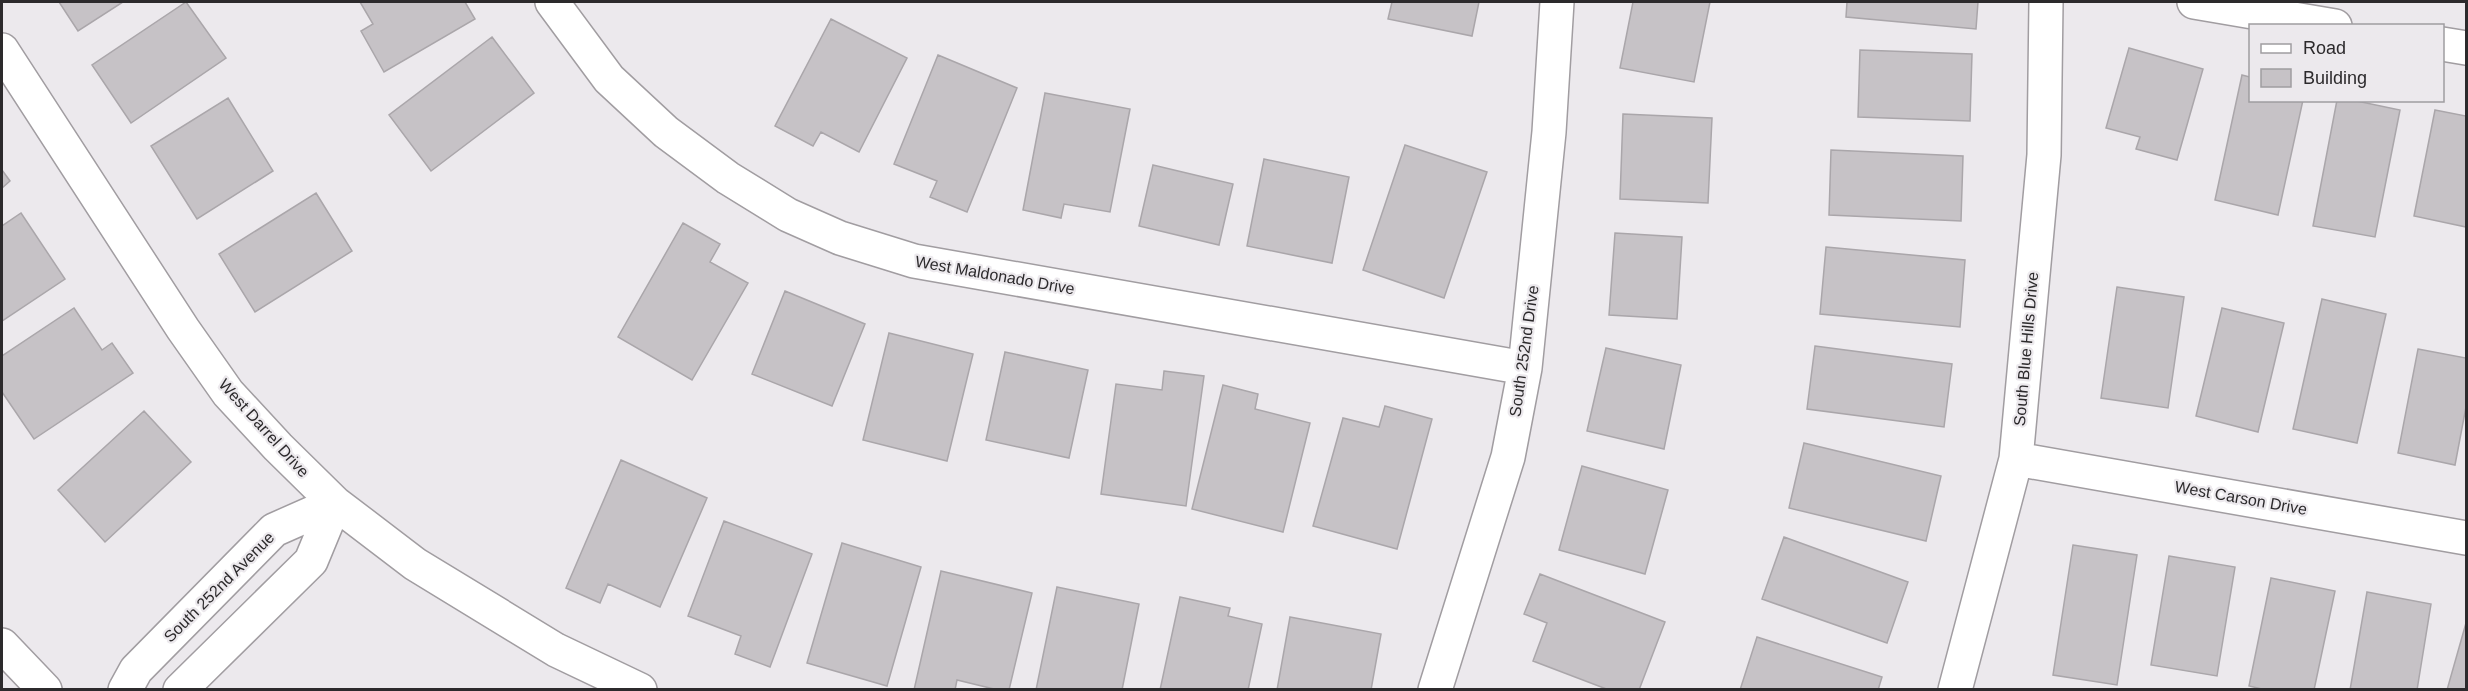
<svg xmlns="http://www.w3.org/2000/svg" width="2468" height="691" font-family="Arial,sans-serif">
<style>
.building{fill:#c6c2c6;stroke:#aaa6aa;stroke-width:1.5}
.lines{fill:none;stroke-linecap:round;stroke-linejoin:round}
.minor-casing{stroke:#a19da1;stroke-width:36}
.minor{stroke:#fff;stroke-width:33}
.labels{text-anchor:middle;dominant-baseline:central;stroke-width:4.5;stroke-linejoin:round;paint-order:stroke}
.street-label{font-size:16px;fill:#2c2a2c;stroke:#ece9ed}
</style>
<rect width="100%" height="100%" fill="#ece9ed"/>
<!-- building -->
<path class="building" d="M59,2h64l-45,29z
M186,2l40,56 -95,65 -39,-58z
M360,2h105l10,17 -91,53 -23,-41 12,-7z
M1392,2h87l-7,34 -84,-17z
M1633,2h77l-16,80 -74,-14z
M1847,2h131l-2,27 -130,-12z
M831,19l76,39 -48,94 -38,-20 -8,14 -38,-20z
M492,37l42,56 -103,78 -42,-56z
M2129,48l74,21 -26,91 -41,-11 4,-12 -34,-9z
M1860,50l112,4 -2,67 -112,-4z
M938,55l79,33 -50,124 -37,-15 7,-16 -43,-17z
M2242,75l8,2v23h53l-25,115 -63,-15z
M1045,93l85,16 -20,103 -46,-8 -3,14 -38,-8z
M228,98l45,73 -76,48 -46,-73z
M2337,100h15l48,10 -25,127 -62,-11z
M2435,110l31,6v111l-52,-11z
M1623,114l89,4 -4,85 -88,-4z
M1405,145l82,27 -43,126 -81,-28z
M1831,150l132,6 -2,65 -132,-6z
M1264,159l85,18 -17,86 -85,-17z
M1153,165l80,19 -14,61 -80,-19z
M2,170l8,11 -8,7z
M316,193l36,58 -97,61 -36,-58z
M21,213l44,66 -63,42v-95z
M683,223l37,21 -10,18 38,21 -56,97 -74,-43z
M1615,233l67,4 -5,82 -68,-4z
M1826,247l139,13 -5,67 -140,-13z
M2117,287l67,10 -16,111 -67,-10z
M785,291l80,33 -33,82 -80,-32z
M2322,299l64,15 -29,129 -64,-14z
M74,308l28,42 10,-7 21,30 -99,66 -32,-47v-36z
M2222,308l62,15 -26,109 -62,-16z
M889,333l84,21 -26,107 -84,-21z
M1815,346l137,18 -8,63 -137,-18z
M1606,348l75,17 -17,84 -77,-18z
M2418,349l48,9v49l-11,58 -57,-12z
M1005,352l83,18 -19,88 -83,-18z
M1164,371l40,5 -18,130 -85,-12 15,-110 46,6z
M1223,385l35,9 -3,15 55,14 -27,109 -91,-23z
M1385,406l47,13 -35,130 -84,-23 30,-108 36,9z
M144,411l47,51 -86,80 -47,-52z
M1804,443l137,33 -15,65 -137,-33z
M621,460l86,38 -47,109 -52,-23 -8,19 -34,-15z
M1582,466l86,24 -23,84 -86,-24z
M724,521l88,33 -42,113 -35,-13 6,-18 -53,-20z
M1784,537l124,45 -21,61 -125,-44z
M842,543l79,24 -34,119 -80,-23z
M2073,545l64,10 -20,130 -64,-10z
M2169,556l66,11 -18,109 -66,-11z
M941,571l91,22 -23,97h-11l-41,-10 -2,10h-41z
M1540,574l125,48 -26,68h-30l-76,-29 14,-38 -23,-9z
M2271,578l64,13 -21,99h-48l-17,-4z
M1057,587l82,17 -17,86h-86z
M2367,592l64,12 -14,86h-67z
M1180,597l50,11 -2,8 34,8 -14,66h-88z
M1290,617l91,17 -10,56h-94z
M2466,623v67h-19z
M1757,637l125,40 -4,13h-138z"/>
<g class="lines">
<!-- minor casing -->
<g class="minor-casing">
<path id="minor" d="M552,2l57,77 57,53 62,46 60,37 52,23 74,23 611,107
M2194,2l141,24
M2442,44l24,4
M2,50l181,279 45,64 50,54 57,56 80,61 141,86 84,40
M2016,459l450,79
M2,645l43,45
M125,690l11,-20 138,-140 61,-27
M180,690l131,-129 24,-58
M1435,690l73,-233 17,-89 24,-236 8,-130
M1955,690l61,-231 28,-304 2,-153"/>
</g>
<!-- minor -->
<use href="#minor" class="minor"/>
</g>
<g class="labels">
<!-- street labels -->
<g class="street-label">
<text transform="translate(995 275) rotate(10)">West Maldonado Drive</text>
<text transform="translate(2026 349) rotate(-85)">South Blue Hills Drive</text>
<text transform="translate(1524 351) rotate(-82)">South 252nd Drive</text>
<text transform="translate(264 428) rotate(48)">West Darrel Drive</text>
<text transform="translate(2241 498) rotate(10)">West Carson Drive</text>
<text transform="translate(219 587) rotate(-45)">South 252nd Avenue</text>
</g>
</g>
<!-- border -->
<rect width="2468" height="691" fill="none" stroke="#2c2a2c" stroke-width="6"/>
<!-- legend -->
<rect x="2249" y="24" width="195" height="78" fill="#ece9ed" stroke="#9f9da0" stroke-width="1.5"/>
<rect x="2261" y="44" width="30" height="9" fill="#ffffff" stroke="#9f9da0" stroke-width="1.5"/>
<text x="2303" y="54" font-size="18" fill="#2c2a2c">Road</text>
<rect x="2261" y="69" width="30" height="18" fill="#c6c2c6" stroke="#9f9da0" stroke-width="1.5"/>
<text x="2303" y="84" font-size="18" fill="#2c2a2c">Building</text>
</svg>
